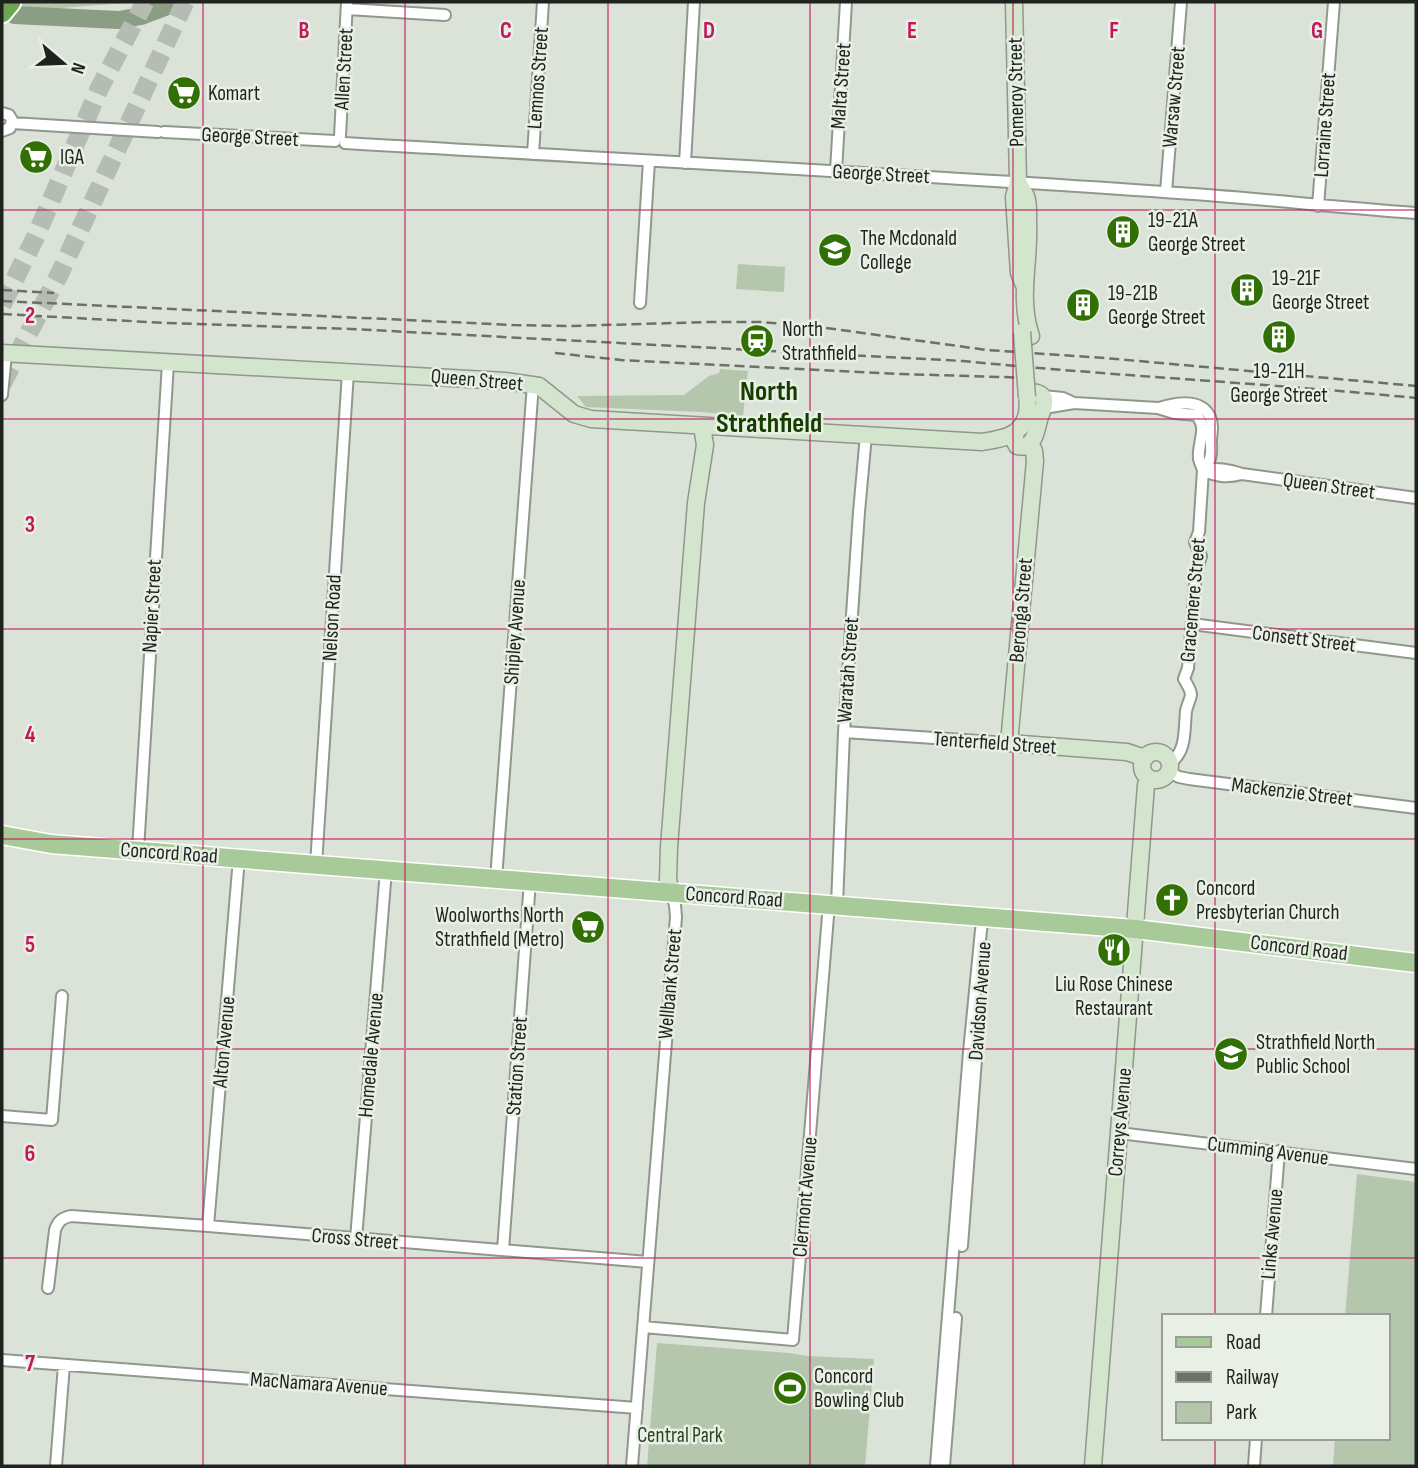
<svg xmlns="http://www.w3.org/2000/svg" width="1418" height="1468" font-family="'Sofia Sans Condensed',sans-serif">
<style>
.green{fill:#b4c7ad}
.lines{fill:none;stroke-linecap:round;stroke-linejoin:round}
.river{stroke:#8b9d83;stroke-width:18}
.highway-tunnel{stroke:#b5bcb3;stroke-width:19;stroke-dasharray:19 10;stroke-linecap:butt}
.street-casing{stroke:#90978d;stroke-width:14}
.secondary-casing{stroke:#90978d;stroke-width:19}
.primary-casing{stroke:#fff;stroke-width:21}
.highway-casing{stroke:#fff;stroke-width:23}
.street{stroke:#fff;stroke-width:10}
.secondary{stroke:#d3e5cc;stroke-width:16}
.primary{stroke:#a7ca98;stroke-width:18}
.highway{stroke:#6da754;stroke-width:19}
.rail{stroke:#6b7069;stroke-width:2.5;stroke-dasharray:10 5;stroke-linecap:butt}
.secondary-bridge-casing{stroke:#90978d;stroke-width:19;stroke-linecap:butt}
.secondary-bridge{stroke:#d3e5cc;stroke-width:16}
.grid{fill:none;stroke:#c2185b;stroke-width:2;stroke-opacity:0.55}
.labels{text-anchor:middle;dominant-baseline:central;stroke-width:5;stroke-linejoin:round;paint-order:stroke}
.street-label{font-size:21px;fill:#1f221e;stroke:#e8f0e5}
.poi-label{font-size:21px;fill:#1f221e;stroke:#e8f0e5;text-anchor:start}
.park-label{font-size:21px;fill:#2b461f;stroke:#e8f0e5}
.district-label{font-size:28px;font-weight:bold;fill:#163d00;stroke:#e8f0e5}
.grid-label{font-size:23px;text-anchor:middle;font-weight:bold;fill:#c2185b;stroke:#e8f0e5;stroke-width:5;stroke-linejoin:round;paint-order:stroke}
</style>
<rect width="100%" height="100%" fill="#dbe3d8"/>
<!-- green -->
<path class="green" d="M19,2h119l-127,10z
M738,264l47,3 -1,25 -48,-3z
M720,369l28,2 -5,45 -43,-4 -114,-5 -9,-11 107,-1 25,-19 10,-3z
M1357,1174l59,8v284h-83l2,-28h53v-122h-43z
M657,1343l133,10 17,3 67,3 -9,107h-218z"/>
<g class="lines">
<!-- river -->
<path class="river" d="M14,15l105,5 22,-4 37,-14"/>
<!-- highway-tunnel -->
<path class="highway-tunnel" d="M2,305l33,-67 65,-151 45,-85
M2,384l57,-109 126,-273"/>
<!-- street casing -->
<g class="street-casing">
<path id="street" d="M347,9l98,6
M2,113l7,2 3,5 -2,8 -8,3
M12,123l146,9
M164,132l171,9
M340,136l7,-134
M345,143c273,16 546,30 819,49 84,5 168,15 252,21
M533,154l10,-152
M685,163l9,-161
M836,171l10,-169
M1166,192l15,-190
M1318,206l16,-204
M640,303l9,-142
M2,395l4,-41
M1042,396l21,2 11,5
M1044,408l30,-5 84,5 16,5 22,2c13,13 1,28 3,44 1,4 3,8 4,11 14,7 24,8 39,4
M1159,408c16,-5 42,-10 51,9 3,7 2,14 1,22 0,15 2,19 -8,31
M1203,470c15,-2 25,-1 39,4l174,24
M1192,624l224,29
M844,732l165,11
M1170,763c17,-11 14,-34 16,-52 1,-5 4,-11 5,-16 0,-5 -4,-11 -7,-16l4,-11 8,-95 5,-17 -6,-14 4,-10 4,-62
M1169,772l10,5 10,2 227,29
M138,850l30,-487
M316,865l32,-493
M496,879l37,-495
M837,905l7,-173 15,-220 7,-77
M2,1116l50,4 10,-124
M1119,1133l297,36
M208,1226l31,-368
M356,1239l30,-369
M962,1246l16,-214
M503,1250l27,-369
M48,1288l7,-58c3,-9 7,-12 16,-14l137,10 440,36
M1266,1316l13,-165
M643,1327l150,13 36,-436
M2,1360l635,48
M56,1466l8,-101
M632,1466l44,-549 -1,-12 -4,-13
M936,1466l33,-414 12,-122 3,-13
M944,1466l12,-148
M1254,1466l2,-28"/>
</g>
<!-- secondary casing -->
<g class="secondary-casing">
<path id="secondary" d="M1014,2l4,180 -4,15 5,76 5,12
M1018,182c2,5 6,10 8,14 3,8 2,19 2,27 2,39 -10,75 3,113
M2,353l503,28 34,5 35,28 17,5 391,23c18,-3 38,-5 44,-25 3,-8 0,-15 3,-23 6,-3 11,-1 15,4 2,9 -3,13 -5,22 -3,12 -5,30 -22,26l-3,-6 2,-8
M1030,444l4,7 1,10 -26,282 118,9 18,6
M1142 766a14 14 0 1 1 28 0a14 14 0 1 1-28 0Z
M671,892l-3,-12 1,-33 27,-344 9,-58 -3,-19
M1093,1466l53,-681 4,-6"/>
</g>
<!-- primary casing -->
<g class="primary-casing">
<path id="primary" d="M2,835l49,9 1084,85 281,34"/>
</g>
<!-- highway casing -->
<g class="highway-casing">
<path id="highway" d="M2,13l9,-11"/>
</g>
<!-- street -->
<use href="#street" class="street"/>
<!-- secondary -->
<use href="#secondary" class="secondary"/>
<!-- primary -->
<use href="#primary" class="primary"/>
<!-- highway -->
<use href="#highway" class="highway"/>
<!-- rail -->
<path class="rail" d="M2,290l52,3
M2,301l511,24 57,1 140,-4h51l58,5 168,23 118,8 311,28
M2,314l164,9 185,6 612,32c151,15 302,22 453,37
M555,353l66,7 280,14 133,4"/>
<!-- secondary-bridge casing -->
<g class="secondary-bridge-casing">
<path id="secondary-bridge" d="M1022,332l5,65"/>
</g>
<!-- secondary-bridge -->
<use href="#secondary-bridge" class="secondary-bridge"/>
</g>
<!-- grid -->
<path class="grid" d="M203,2v1464M405,2v1464M608,2v1464M810,2v1464M1013,2v1464M1215,2v1314M2,210h1414M2,419h1414M2,629h1414M2,839h1414M2,1049h1414M2,1258h1414M1215,1438v28"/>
<!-- icons -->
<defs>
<g id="supermarket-disc" transform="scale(1.75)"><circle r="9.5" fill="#317004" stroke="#e8f0e5"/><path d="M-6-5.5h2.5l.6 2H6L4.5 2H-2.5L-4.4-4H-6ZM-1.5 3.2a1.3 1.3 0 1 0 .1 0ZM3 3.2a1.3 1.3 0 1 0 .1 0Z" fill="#fff"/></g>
<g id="building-disc" transform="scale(1.75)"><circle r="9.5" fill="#317004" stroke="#e8f0e5"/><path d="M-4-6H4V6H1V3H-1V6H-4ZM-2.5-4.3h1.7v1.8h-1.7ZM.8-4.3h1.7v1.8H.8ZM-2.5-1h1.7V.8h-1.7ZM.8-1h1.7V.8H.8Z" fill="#fff"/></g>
<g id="school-disc" transform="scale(1.75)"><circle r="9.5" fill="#317004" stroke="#e8f0e5"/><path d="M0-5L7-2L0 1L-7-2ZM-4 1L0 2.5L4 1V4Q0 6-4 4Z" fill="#fff"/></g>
<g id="station-disc" transform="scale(1.75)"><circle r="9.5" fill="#317004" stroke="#e8f0e5"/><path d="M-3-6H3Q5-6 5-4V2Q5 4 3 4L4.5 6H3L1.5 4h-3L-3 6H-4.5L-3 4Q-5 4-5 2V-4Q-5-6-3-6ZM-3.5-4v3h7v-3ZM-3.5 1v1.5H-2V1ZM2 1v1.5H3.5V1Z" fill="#fff"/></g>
<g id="church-disc" transform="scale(1.75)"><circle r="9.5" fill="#317004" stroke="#e8f0e5"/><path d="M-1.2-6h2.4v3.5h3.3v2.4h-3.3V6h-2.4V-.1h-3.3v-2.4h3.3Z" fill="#fff"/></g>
<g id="restaurant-disc" transform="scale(1.75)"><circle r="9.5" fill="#317004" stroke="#e8f0e5"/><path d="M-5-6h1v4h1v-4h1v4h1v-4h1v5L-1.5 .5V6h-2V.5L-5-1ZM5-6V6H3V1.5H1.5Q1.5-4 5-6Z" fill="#fff"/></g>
<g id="stadium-disc" transform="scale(1.75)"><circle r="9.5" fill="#317004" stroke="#e8f0e5"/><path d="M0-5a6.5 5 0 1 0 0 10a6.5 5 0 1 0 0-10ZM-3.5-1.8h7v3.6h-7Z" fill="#fff"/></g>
</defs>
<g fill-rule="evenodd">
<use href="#supermarket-disc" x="184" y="93"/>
<use href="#supermarket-disc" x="36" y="157"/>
<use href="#building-disc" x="1123" y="232"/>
<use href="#school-disc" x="835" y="250"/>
<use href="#building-disc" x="1247" y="290"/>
<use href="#building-disc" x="1083" y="305"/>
<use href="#building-disc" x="1279" y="337"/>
<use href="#station-disc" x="757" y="341"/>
<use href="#church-disc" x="1172" y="900"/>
<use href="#supermarket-disc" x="588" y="927"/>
<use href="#restaurant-disc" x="1114" y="950"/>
<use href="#school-disc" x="1231" y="1054"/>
<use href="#stadium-disc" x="790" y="1388"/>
</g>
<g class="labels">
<!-- street labels -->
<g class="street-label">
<text transform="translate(344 69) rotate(-87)">Allen Street</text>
<text transform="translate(538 78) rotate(-86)">Lemnos Street</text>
<text transform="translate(841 86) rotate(-86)">Malta Street</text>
<text transform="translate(1016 92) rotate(-91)">Pomeroy Street</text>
<text transform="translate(1174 97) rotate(-85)">Warsaw Street</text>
<text transform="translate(1325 125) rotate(-86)">Lorraine Street</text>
<text transform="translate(250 137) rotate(3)">George Street</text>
<text transform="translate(881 174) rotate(3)">George Street</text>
<text transform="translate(477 380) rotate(5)">Queen Street</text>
<text transform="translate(1329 486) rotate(8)">Queen Street</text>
<text transform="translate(1193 600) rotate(-85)">Gracemere Street</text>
<text transform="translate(152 606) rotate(-87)">Napier Street</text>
<text transform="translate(1021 610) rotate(-85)">Beronga Street</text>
<text transform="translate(332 618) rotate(-87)">Nelson Road</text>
<text transform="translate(515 632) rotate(-86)">Shipley Avenue</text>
<text transform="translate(1304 639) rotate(7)">Consett Street</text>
<text transform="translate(848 670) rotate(-86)">Waratah Street</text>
<text transform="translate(995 743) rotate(4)">Tenterfield Street</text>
<text transform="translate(1292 792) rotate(7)">Mackenzie Street</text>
<text transform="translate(169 853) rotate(4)">Concord Road</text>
<text transform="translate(734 897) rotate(4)">Concord Road</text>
<text transform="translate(1299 948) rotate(7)">Concord Road</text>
<text transform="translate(670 984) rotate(-85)">Wellbank Street</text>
<text transform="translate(980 1001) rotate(-86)">Davidson Avenue</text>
<text transform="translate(224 1042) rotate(-85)">Alton Avenue</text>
<text transform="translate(371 1055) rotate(-85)">Homedale Avenue</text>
<text transform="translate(517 1066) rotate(-86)">Station Street</text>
<text transform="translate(1120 1122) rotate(-85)">Correys Avenue</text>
<text transform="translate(1268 1151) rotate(7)">Cumming Avenue</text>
<text transform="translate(805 1197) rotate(-85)">Clermont Avenue</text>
<text transform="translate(1272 1234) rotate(-85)">Links Avenue</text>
<text transform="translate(355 1239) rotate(5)">Cross Street</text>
<text transform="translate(319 1384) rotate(4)">MacNamara Avenue</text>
</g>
<!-- poi labels -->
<g class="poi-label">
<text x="208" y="93">Komart</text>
<text x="60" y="157">IGA</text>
<text x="1148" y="220">19-21A<tspan x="1148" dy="24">George Street</tspan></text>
<text x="860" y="238">The Mcdonald<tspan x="860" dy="24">College</tspan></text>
<text x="1272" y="278">19-21F<tspan x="1272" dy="24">George Street</tspan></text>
<text x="1108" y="293">19-21B<tspan x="1108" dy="24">George Street</tspan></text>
<text x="782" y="329">North<tspan x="782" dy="24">Strathfield</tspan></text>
<text x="1279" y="371" text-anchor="middle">19-21H<tspan x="1279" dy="24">George Street</tspan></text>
<text x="1196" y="888">Concord<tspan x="1196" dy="24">Presbyterian Church</tspan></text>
<text x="564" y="915" text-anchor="end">Woolworths North<tspan x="564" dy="24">Strathfield (Metro)</tspan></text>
<text x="1114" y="984" text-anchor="middle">Liu Rose Chinese<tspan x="1114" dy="24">Restaurant</tspan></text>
<text x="1256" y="1042">Strathfield North<tspan x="1256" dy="24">Public School</tspan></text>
<text x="814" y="1376">Concord<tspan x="814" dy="24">Bowling Club</tspan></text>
</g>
<!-- park labels -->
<g class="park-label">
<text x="680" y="1435">Central Park</text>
</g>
<!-- district labels -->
<g class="district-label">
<text x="769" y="391">North<tspan x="769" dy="32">Strathfield</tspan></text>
</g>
</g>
<g class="grid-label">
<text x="304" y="38">B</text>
<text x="506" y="38">C</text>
<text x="709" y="38">D</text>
<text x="912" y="38">E</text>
<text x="1114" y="38">F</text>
<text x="1317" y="38">G</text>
<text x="30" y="323">2</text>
<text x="30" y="532">3</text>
<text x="30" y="742">4</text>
<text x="30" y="952">5</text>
<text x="30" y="1161">6</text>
<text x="30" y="1371">7</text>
</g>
<!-- border -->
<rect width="1418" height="1468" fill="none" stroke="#1f221e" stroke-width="7"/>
<!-- legend -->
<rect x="1162" y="1314" width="228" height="126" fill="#e8f0e5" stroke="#989e95" stroke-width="2"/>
<rect x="1176" y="1337" width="35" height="10" fill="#a7ca98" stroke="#989e95" stroke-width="2"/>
<text x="1226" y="1349" font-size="21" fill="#1f221e">Road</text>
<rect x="1176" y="1372" width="35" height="10" fill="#6b7069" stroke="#989e95" stroke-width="2"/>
<text x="1226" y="1384" font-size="21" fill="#1f221e">Railway</text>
<rect x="1176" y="1402" width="35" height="21" fill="#b4c7ad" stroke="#989e95" stroke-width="2"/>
<text x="1226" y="1419" font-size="21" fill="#1f221e">Park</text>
<!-- north arrow -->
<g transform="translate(63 63) rotate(109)" stroke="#e8f0e5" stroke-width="5" paint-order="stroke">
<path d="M0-5L12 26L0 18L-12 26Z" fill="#1f221e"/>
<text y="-10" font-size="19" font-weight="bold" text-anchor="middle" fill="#1f221e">N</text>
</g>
</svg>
